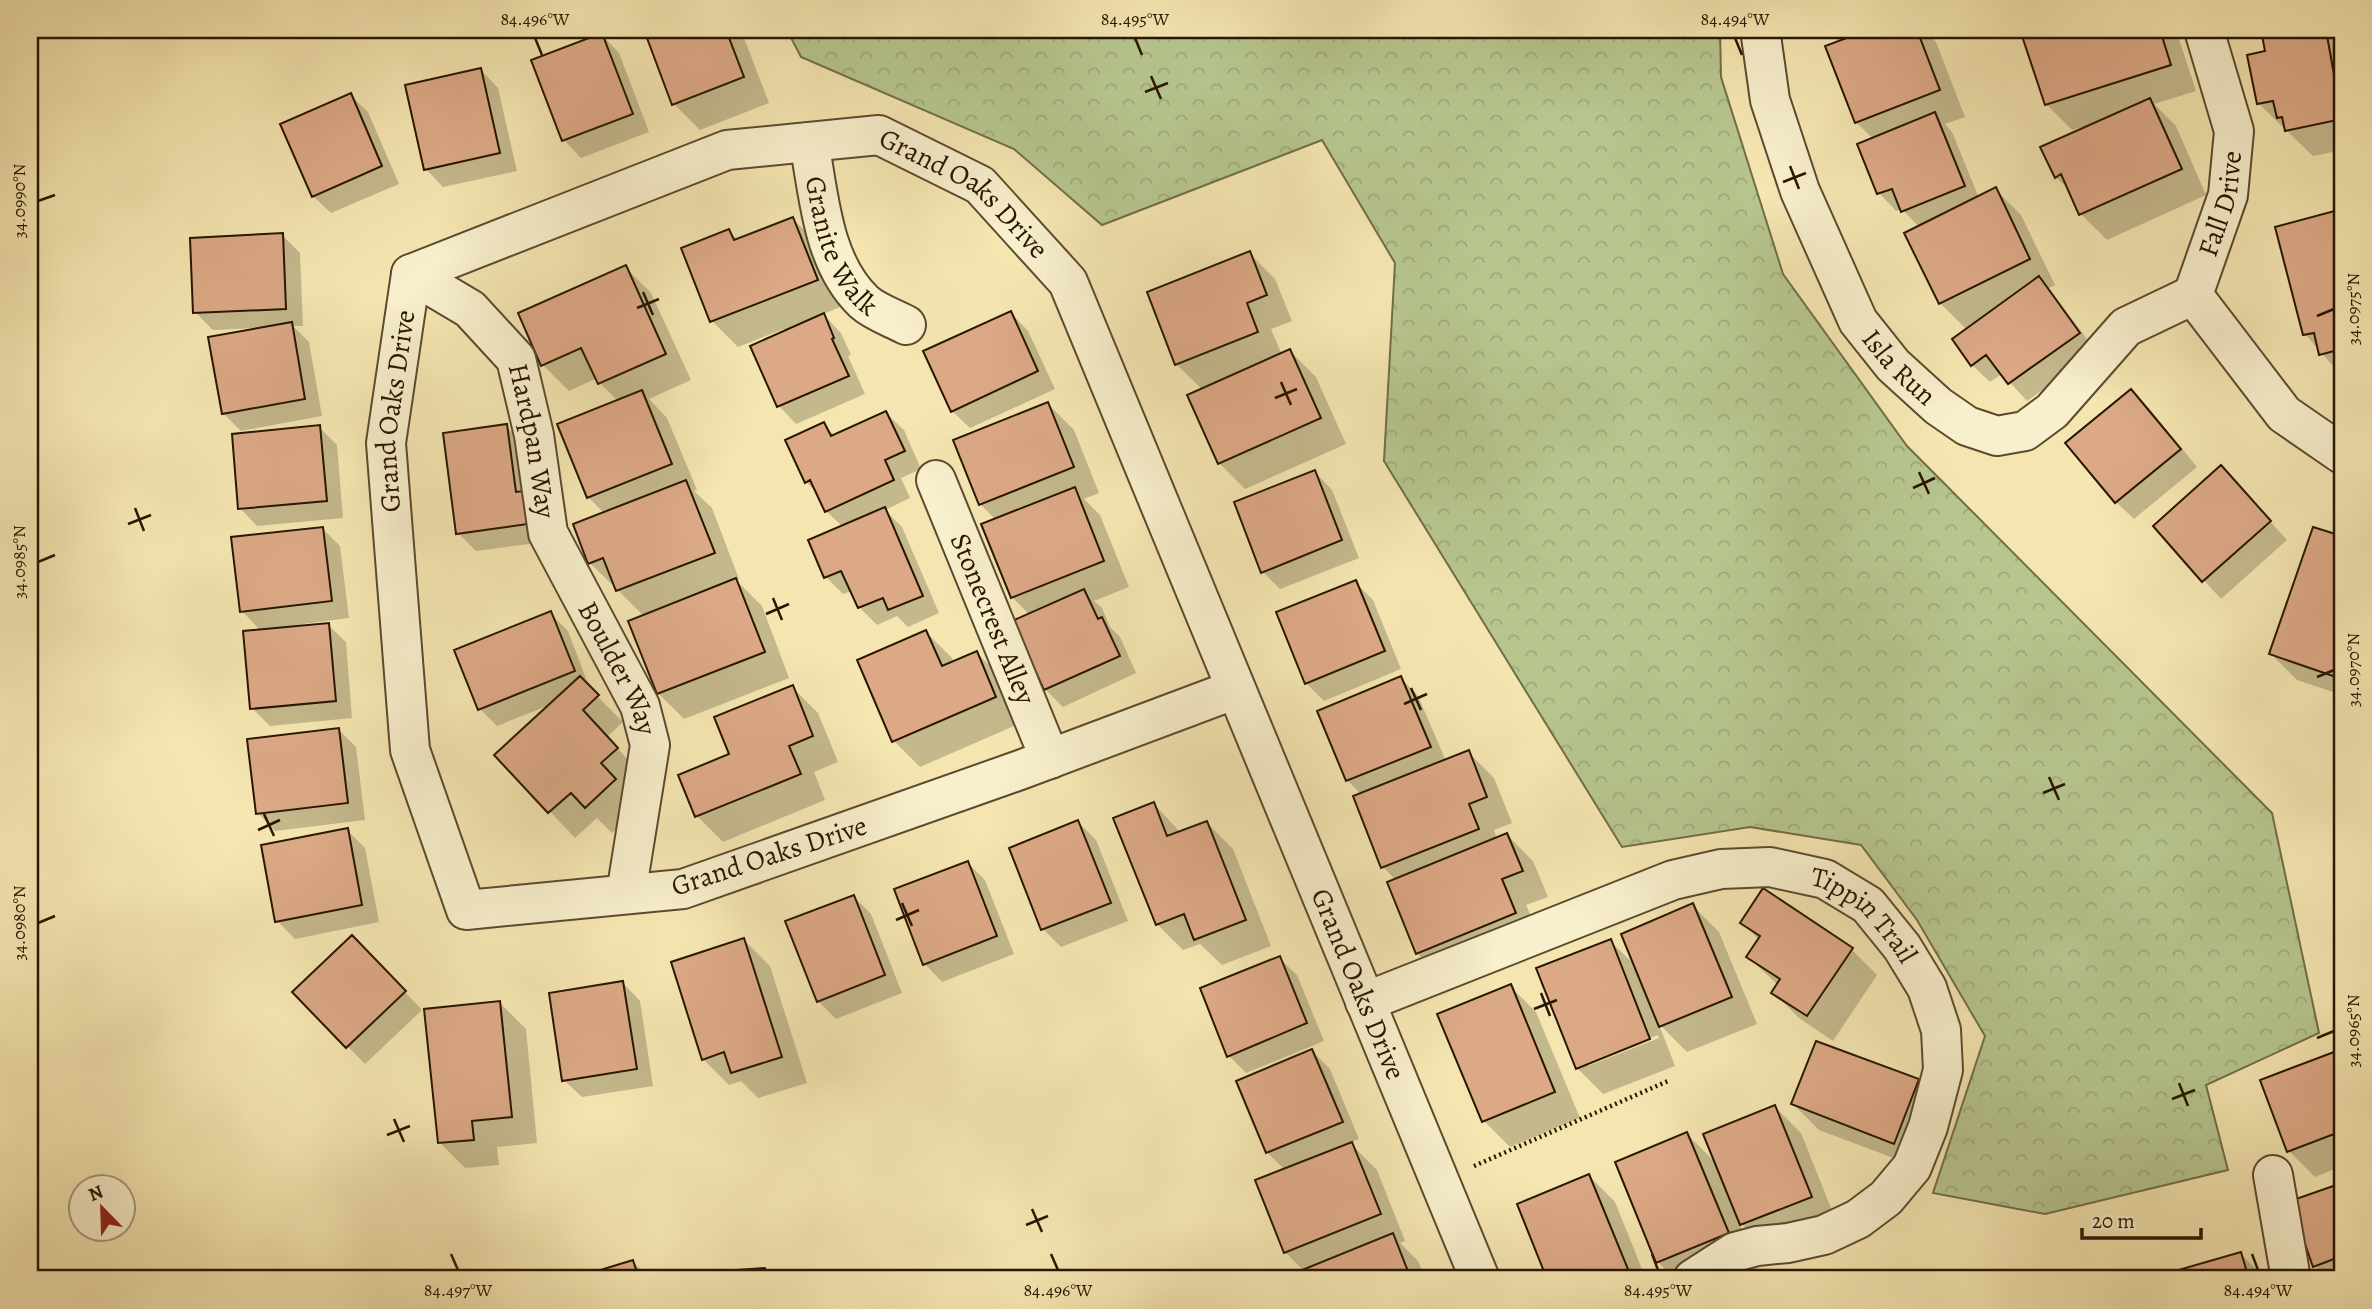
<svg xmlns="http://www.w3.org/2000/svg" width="2372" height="1309" font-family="Alegreya,serif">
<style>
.forest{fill:url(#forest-crowns);stroke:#706e48;stroke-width:2}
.shadow{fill:#0003;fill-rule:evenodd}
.building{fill:#dca986;stroke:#281602;stroke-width:2}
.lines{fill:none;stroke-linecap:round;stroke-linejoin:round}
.minor-casing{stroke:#5b4a2e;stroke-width:42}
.path{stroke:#281602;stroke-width:4.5;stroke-dasharray:2 3.5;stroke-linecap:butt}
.minor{stroke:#f8efcc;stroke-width:38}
.ticks{fill:none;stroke:#281602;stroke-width:2.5}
.labels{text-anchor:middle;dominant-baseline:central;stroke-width:5;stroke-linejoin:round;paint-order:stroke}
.street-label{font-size:28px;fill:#281602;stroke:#f8efcc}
.neatline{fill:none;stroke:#281602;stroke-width:2.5}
.ticks-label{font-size:18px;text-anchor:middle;fill:#281602}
</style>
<defs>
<pattern id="forest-crowns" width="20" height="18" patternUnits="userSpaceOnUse" patternTransform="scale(1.75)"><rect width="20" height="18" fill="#b7c68f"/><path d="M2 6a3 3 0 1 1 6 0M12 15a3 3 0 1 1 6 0" fill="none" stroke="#9da97a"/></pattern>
</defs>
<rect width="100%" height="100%" fill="#f5e6b1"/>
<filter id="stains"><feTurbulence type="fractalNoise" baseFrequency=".00286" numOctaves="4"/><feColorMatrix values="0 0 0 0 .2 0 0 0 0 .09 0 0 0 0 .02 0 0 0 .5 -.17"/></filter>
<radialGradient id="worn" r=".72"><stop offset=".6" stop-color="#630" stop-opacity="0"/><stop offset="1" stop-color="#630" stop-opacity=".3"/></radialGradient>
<!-- forest -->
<path class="forest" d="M787,30h933l1,47 62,197 124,172 365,367 47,220 -113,52 22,85 -183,44 -112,-21 52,-157 -68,-116 -56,-75 -111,-18 -128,20 -238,-386 11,-198 -73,-123 -220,85 -88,-76 -213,-92z"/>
<!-- shadow -->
<path class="shadow" d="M645,30h96l28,73 -69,27 -26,-26z
M1827,30h106l-7,2 10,10 29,75 -20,7 7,8 27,66 16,-9 26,26 34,70 -6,3 47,63 -69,50 -25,-27 -12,8 -18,-17 -5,-35 -27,-27 -21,-76 -17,-18 -6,2 -17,-18 -6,-54 -17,-17 -16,-80z
M2022,30h154l20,61 -42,13 22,22 30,69 -99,45 -26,-26 -10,-22 -15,-15 28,-48 -1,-2 -11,3 -26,-26z
M2263,30h76l3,3v117l-29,6 -55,-53 9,-50z
M602,35l17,18 30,79 -68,26 -17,-18 -30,-79z
M481,70l17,18 19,83 -74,16 -17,-18z
M350,95l18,17 31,72 -68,29 -18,-17z
M2342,211v165l-37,-42 -28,-106z
M793,219l26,26 24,61 -20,8 18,19 10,22 -3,1 17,38 -69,30 -17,-18 -26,-59 32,-15 -1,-3 -46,18 -26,-26 -29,-72 45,-18 10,9z
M282,235l18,18 3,73h-10l16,16 13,74 -81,15 -18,-18 34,-85 -44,2 -18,-18z
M1249,253l26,26 17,42 -21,8 11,26 8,-4 26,26 30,67 -101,45 -26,-26 -16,-73 -27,-26z
M625,267l26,26 40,87 -42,19 18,19 30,72 -3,1 18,17 27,71 -3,1 26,26 27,72 -105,41 -26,-26 -14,-77 -54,-53 15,-49 -17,-17 30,-96 -18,-18 -3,-5 -28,13 -26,-26z
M1011,313l17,18 27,58 -85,39 -18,-17z
M2131,391l18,17 48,59 -63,52 -18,-17 -48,-59z
M1048,404l26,26 25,63 -15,6 16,16 29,72 -35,14 8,7 8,19 10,10 16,36 -73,34 -18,-18 -15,-74 -18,-18 -16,-77 -16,-16z
M886,413l18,17 17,39 -20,9 9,20 -25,12 17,17 37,86 -31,14 -11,-11 -20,9 -18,-18 -7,-16 -9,3 -17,-17 17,-50 -17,-16 -7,-17 -13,-12 18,-58 11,12z
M506,426l18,17 21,99 -69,9 -18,-18z
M319,427l18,18 6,73 -86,8 -17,-18z
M2221,467l66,73 -66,59 -66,-73z
M1315,472l17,18 27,68 -79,31 -17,-17z
M322,528l18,18 9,72 -46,6v3l25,-2 18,17 6,76 -82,8 -18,-18 9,-77 -19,-20z
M2314,529l28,9v157l-45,-15 -26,-26z
M1355,582l18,18 28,69 -77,32 -18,-18z
M550,613l18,18 22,58 33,33 -16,15 35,38 -1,31 -29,27 -15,-15 -22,20 -78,-83 55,-51 -55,22 -17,-17z
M926,632l26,26 2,5 23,-10 26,26 18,44 -101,44 -26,-26z
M1401,678l17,18 28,65 22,-9 26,26 18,45 -18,7 3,9 10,-4 26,26 15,36 -22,8 15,34 -98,40 -26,-26 -21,-73 -13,-13 -21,-72 -15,-15z
M792,687l26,26 20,49 -24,10 11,28 -102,42 -26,-26 34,-61z
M338,729l18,18 9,73 -90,11 -17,-18z
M1154,804l27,29 26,-10 26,26 38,97 -49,19 -22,-21 -17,6 -26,-26z
M1078,822l18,18 32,81 -67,26 -18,-18z
M347,830l18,18 14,74 -84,17 -18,-18z
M968,863l17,17 29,74 -72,28 -17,-18z
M854,897l17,17 31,79 -66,26 -18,-18z
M1693,906l26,26 38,92 -70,28 -28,-28 16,42 -72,28 -26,-26 33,-127 27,26zM1658,1035l1,3 -71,28v-4z
M1742,922l109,27 26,26 -44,66 -34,-23 -26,-26 5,-7 -30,-28 11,-17z
M744,940l26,26 37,117 -49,15 -17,-17 -12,4 -26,-26z
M370,955l52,55 -57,54 -71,-72z
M1279,958l18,17 27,66 -78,32 -17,-17z
M623,983l17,18 13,85 -71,11 -18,-17z
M1510,986l26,26 44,106 -70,29 -26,-26z
M500,1003l26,26 11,114 -40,4 2,18 -34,3 -26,-26z
M1312,1051l18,18 29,70 -9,4 27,27 28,71 -5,2 18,18 8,18h-138v-1l16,-7 -19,-19v-82l-18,-18 -28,-70z
M2342,1051v115l-27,11 -26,-26 -27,-70z
M1918,1081l26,26 -24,61 -101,-38 -26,-26z
M1775,1107l26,26 36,90 -70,27 -29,-30 16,39 -79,20 -17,-17 -41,-99 70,-29 31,31z
M1589,1176l26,26 31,77h-97l-30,-74z
M2342,1185v94h-14l-13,-13 -23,-64z
M2241,1254l25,25h-94l-2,-5z
M633,1262l17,17h-73z
M765,1270l9,9h-77l-1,-5z"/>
<!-- building -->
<path class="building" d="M644,30h82l18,47 -72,28z
M1868,30h49l23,60 -85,33 -30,-77z
M2020,30h140l11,35 -126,40z
M2261,30h65l16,89 -57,12 -3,-14 -5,1 -4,-17 -16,3 -10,-49 18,-4z
M602,33l31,81 -71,27 -31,-81z
M481,68l19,85 -76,17 -19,-85z
M351,93l31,73 -70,31 -32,-73z
M2150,98l32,71 -103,46 -18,-41 -6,4 -15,-31z
M1935,112l30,74 -64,26 -9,-23 -15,5 -20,-50z
M1996,187l34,72 -91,45 -35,-71z
M2342,209v140l-23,6 -5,-22 -11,2 -28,-108z
M793,217l25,63 -108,42 -29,-74 48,-19 5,11z
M283,233l3,76 -93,4 -3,-75z
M1250,251l17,44 -20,8 11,29 -83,33 -28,-73z
M626,265l40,89 -68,30 -17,-36 -40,18 -23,-53z
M2039,276l41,57 -72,51 -22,-29 -15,11 -19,-27z
M1011,311l27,60 -87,41 -28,-61z
M824,313l10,25 -2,1 17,37 -72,31 -27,-61z
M292,322l13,77 -83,15 -14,-77z
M1290,349l31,69 -103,46 -31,-69z
M2131,389l50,60 -66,54 -50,-60z
M642,390l30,74 -85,34 -30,-74z
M1048,402l26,65 -95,38 -26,-65z
M886,411l19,40 -20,9 9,20 -69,32 -15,-32 -5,3 -20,-43 39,-18 7,14z
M507,424l9,68 8,-1 4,33 -72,10 -13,-101z
M320,425l7,76 -89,8 -6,-75z
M2221,465l50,56 -69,61 -49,-56z
M1315,470l27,70 -81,33 -27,-71z
M686,480l29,73 -99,38 -13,-33 -15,6 -15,-40z
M1075,487l29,74 -93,37 -30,-74z
M885,507l38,89 -35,14 -5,-12 -25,10 -17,-37 -17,7 -16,-38z
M323,527l9,74 -92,11 -9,-75z
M2313,527l29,9v143l-73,-25z
M736,578l29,74 -108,42 -29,-73z
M1356,580l29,71 -80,33 -29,-72z
M1084,589l14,30 4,-2 18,39 -76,34 -32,-69z
M551,611l24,60 -97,39 -24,-60z
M329,623l7,78 -86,8 -7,-78z
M926,630l16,36 35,-15 19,46 -104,45 -35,-82z
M580,676l19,19 -16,15 35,38 -17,15 15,16 -31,29 -14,-15 -23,20 -54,-58z
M1401,676l30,71 -85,34 -29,-70z
M793,685l20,51 -24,10 12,28 -106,43 -17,-42 51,-21 -15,-37z
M339,728l9,75 -92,11 -9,-75z
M1469,750l18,47 -18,7 10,25 -98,39 -28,-72z
M1154,802l13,34 40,-15 39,99 -52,20 -10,-26 -28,11 -43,-107z
M1078,820l33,83 -70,27 -32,-82z
M348,828l14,77 -87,17 -14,-77z
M1507,833l16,38 -21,8 14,34 -100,41 -29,-72z
M968,861l29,75 -74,29 -29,-76z
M1763,888l90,60 -46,68 -36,-23 9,-14 -34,-22 14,-21 -20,-13z
M854,895l31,80 -68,27 -32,-81z
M1693,903l39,94 -73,30 -38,-93z
M352,935l54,56 -60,57 -54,-56z
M744,938l38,119 -51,16 -7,-21 -22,8 -31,-98z
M1611,939l39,100 -74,30 -40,-101z
M1280,956l27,67 -80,34 -27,-69z
M623,981l14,88 -75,12 -13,-88z
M1511,984l44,108 -73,30 -45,-108z
M500,1001l12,116 -40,4 2,19 -36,3 -14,-134z
M1816,1041l103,38 -25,65 -103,-40z
M1312,1049l31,73 -77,31 -30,-72z
M2342,1049v82l-55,21 -27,-72z
M1775,1105l37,92 -72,28 -37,-91z
M1687,1132l42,101 -73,30 -41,-101z
M1352,1142l29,72 -97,39 -29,-73z
M1589,1174l43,105h-85l-30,-75z
M2342,1183v73l-29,11 -23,-66z
M1393,1233l18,46h-125l-1,-2z
M2241,1252l8,27h-79l-2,-6z
M633,1260l6,19h-68z
M765,1268l1,11h-71l-1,-6z"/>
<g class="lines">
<!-- minor casing -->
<g class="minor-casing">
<g id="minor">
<path id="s1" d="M1762,30l-1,6 9,64 30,91 58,130 35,44 45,41 29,20 30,10 28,-5 27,-20 74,-84 67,-32"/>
<path id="s2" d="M809,142c10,53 13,120 55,160 11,10 29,16 42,23"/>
<path id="s3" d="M411,274l59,35 46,50 18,76 14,98 92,173 10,39 -24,149"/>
<path id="s4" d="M2193,295l35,-100 6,-64 -30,-101"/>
<path d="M2193,295l91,119 58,40"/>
<path id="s5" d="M936,480l114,279"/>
<path id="s6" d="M1236,689l-216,81 -337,119 -217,21 -56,-160 -24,-307 25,-169 316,-124 152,-15 101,50 88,97 412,997"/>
<path id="s7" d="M1365,1002l308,-122 48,-11 49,-2 55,12 43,26 34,42 25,41 14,42 2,40 -15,57 -16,40 -26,31 -28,21 -34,16 -36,8 -31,3 -22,6 -42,27"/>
<path d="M2273,1175l18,104"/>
</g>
</g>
<!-- path -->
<path class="path" d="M1474,1166l194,-85"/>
<!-- minor -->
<use href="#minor" class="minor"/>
</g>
<!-- ticks -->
<path class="ticks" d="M535,38l7,17M1135,38l7,17M1735,38l7,17M1151,76l10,23M1145,92l23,-9M1790,166l9,23M1783,182l23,-9M38,201l17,-6M643,292l10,23M637,308l22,-9M2317,316l17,-7M1281,382l10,23M1275,398l22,-9M1919,472l10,22M1913,488l22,-10M135,508l9,23M128,524l23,-9M38,562l17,-7M773,598l9,22M766,614l23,-10M2317,677l17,-7M1411,688l10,22M1404,704l23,-10M2049,777l10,23M2043,793l22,-9M264,814l10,22M258,830l22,-10M902,903l10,23M896,920l23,-10M38,923l17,-7M1541,993l9,23M1534,1009l23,-9M2317,1038l17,-7M2179,1083l9,23M2172,1099l23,-9M394,1119l10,23M387,1135l23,-9M1032,1209l10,23M1026,1225l22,-9M451,1254l7,16M1051,1254l7,16M1652,1254l6,16M2252,1254l6,16"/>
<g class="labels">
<!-- street labels -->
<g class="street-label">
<text stroke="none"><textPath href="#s6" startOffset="2051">Grand Oaks Drive</textPath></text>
<text stroke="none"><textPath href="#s4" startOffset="96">Fall Drive</textPath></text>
<text stroke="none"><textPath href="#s2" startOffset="110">Granite Walk</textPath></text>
<text stroke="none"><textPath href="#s1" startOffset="371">Isla Run</textPath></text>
<text stroke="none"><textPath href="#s6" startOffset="1316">Grand Oaks Drive</textPath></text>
<text stroke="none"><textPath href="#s3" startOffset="220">Hardpan Way</textPath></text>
<text stroke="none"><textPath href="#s5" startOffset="150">Stonecrest Alley</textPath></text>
<text stroke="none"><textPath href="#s3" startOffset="466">Boulder Way</textPath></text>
<text transform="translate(769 856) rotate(-18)">Grand Oaks Drive</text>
<text stroke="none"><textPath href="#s7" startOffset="539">Tippin Trail</textPath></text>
<text stroke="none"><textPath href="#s6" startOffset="2950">Grand Oaks Drive</textPath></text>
</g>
</g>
<!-- margin -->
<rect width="2372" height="1309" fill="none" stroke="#f5e6b1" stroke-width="77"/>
<!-- north arrow -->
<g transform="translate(102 1208) rotate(337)"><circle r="33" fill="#f8efcc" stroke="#a5987b" stroke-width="2"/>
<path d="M0-5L12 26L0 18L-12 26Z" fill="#8f2418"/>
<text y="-10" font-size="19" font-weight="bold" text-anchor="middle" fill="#281602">N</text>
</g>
<!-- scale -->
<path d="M2082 1228v10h119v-10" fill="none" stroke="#281602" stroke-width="3.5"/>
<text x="2092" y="1228" font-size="21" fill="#281602" stroke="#f8efcc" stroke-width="5" paint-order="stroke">20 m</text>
<rect x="38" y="38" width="2296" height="1232" class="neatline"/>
<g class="ticks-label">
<text x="535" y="25">84.496°W</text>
<text x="1135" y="25">84.495°W</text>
<text x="1735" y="25">84.494°W</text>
<text transform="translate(19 201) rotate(-90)" y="6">34.0990°N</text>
<text transform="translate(2353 309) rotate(-90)" y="6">34.0975°N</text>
<text transform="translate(19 562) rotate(-90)" y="6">34.0985°N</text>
<text transform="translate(2353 670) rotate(-90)" y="6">34.0970°N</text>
<text transform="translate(19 923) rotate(-90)" y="6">34.0980°N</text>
<text transform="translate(2353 1031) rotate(-90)" y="6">34.0965°N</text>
<text x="458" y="1296">84.497°W</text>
<text x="1058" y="1296">84.496°W</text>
<text x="1658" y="1296">84.495°W</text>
<text x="2258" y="1296">84.494°W</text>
</g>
<rect width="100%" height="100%" filter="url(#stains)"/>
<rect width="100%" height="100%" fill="url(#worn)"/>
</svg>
